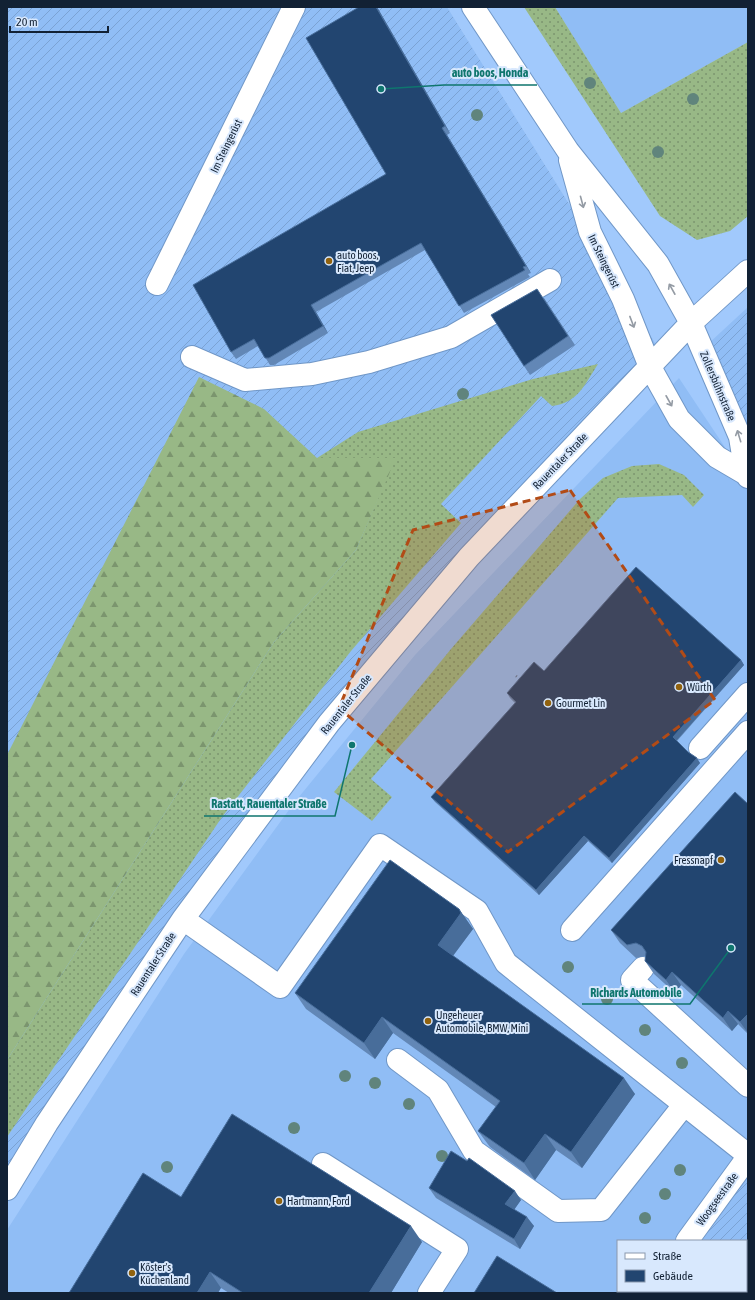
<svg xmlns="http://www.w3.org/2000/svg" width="755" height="1300" font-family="'Asap Condensed',sans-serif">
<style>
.built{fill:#90bdf5}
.industrial{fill:url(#industrial-furrows)}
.grass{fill:url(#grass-dots)}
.forest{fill:url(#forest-firs)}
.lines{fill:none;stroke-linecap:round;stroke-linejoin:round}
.minor-casing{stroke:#7097c7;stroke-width:24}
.path{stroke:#5b779b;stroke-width:2.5;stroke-dasharray:1 3;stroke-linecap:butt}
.minor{stroke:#fff;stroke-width:22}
.tree{fill:#60847c}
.wall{fill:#6287b6}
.shaded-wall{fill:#486d9a}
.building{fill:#224570;stroke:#486d9a}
.oneway{stroke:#949ba4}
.marked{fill:#b24b16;fill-opacity:0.2;stroke:#b24b16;stroke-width:3;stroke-dasharray:8 5;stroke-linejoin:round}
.poi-dot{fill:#91620e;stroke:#d8e8fd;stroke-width:1.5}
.labels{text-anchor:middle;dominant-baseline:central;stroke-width:4;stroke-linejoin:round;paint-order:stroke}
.street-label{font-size:11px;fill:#122134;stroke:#d8e8fd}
.poi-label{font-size:11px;fill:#122134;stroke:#d8e8fd;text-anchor:start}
.leader{fill:none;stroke:#0f766e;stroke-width:1.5}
.callout-dot{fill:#0f766e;stroke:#d8e8fd;stroke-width:1.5}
.callout-label{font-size:12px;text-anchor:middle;font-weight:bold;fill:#0f766e;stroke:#d8e8fd;stroke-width:4;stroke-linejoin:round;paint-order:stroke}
</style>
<defs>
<pattern id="industrial-furrows" width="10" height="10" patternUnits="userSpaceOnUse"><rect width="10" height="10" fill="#90bdf5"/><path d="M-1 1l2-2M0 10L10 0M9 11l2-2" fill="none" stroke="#7ba2d3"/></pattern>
<pattern id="grass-dots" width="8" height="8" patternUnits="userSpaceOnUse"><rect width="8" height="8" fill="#98b886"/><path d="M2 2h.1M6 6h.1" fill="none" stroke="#7b956e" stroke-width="1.8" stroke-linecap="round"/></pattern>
<pattern id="forest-firs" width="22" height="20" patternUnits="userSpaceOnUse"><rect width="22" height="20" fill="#98b886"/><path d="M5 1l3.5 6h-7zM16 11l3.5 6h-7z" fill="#7b956e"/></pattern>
</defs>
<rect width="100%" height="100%" fill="#a1c9fc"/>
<!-- built -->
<path class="built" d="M555,7h193v35l-127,71z
M679,378l69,104v659l-73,100h-57v50h21l-2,2h-630v-63l177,-276 110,-151 121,-148z"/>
<!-- industrial -->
<path class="industrial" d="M7,7h440l213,344 -260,280 -393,556z
M748,307v130l-53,-81z
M748,1176v117h-83l1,-2h80v-50h-44z"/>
<!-- grass -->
<path class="grass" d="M524,7h31l66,106 127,-71v174l-18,15 -33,9 -37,-24z
M598,364c-13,20 -20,39 -46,42l-11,-10 -100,108 20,19 -110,128 -129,166 -215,320v-77l267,-418 82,-92 39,-92h-78l41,-26 175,-53z
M659,464l25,11 20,20 -11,12 -11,-12 -64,3 -247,281 21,18 -20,24 -38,-29 117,-143 129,-150 23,-21 29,-12z"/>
<!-- forest -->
<path class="forest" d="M199,377l65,32 53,49h79l-40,92 -82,92 -267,418v-305z"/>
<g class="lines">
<!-- minor casing -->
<g class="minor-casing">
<path id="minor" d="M473,7l95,144 90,113 33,59 49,114 6,37
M570,160l20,72 33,67 27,68 29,52 38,38 29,17 2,3
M157,284l137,-277
M192,357l53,23 67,-6 57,-12 82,-25 99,-57
M700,748l48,-54
M183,919l97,68 100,-142 97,66 29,52 242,192
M572,930l176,-198
M643,968l-11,12 116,106
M398,1060l40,30 36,61 84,60 43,-1 83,-105
M323,1164l134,85 -28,44
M7,1189l40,-66 136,-204 146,-196 140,-166 222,-234 57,-52
M687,1241l61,-84
M695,1291l2,2
M649,1293l2,-2"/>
</g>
<!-- path -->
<path class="path" d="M516,676l6,5"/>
<!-- minor -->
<use href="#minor" class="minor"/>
</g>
<!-- trees -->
<g class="tree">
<circle cx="590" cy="83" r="6"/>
<circle cx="693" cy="99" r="6"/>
<circle cx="477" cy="115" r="6"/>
<circle cx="658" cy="152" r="6"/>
<circle cx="463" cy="394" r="6"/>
<circle cx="568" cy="967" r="6"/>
<circle cx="607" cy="999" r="6"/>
<circle cx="645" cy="1030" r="6"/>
<circle cx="682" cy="1063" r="6"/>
<circle cx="345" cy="1076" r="6"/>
<circle cx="375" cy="1083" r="6"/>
<circle cx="409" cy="1104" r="6"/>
<circle cx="294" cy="1128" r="6"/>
<circle cx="442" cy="1156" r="6"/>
<circle cx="167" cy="1167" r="6"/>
<circle cx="680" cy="1170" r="6"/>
<circle cx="665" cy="1194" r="6"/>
<circle cx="645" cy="1218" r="6"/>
</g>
<!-- wall -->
<path class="wall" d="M377,7l73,126 -3,2 84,138 -3,1 2,3 -66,36 -39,-63 -109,62 12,21 -54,32h-4l-12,-19 -22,13 -5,-7 155,-178z
M544,298l31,47 -45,30 -6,-9z
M741,660l3,5 -67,76 11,11 12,11 -88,100 -24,-22 -49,54 -104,-93 -4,-5 84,-94 -5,-5 -3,-5 37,-22z
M748,804v230l-10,-10 -6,7 -51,-46 -6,8 -21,-19 -9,-13v-5l-9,2 -16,-15 -9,-13z
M459,909l14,20 -20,27 182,138 -53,74 -26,-18 -21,30 -45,-33 -12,-16 18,-24 -103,-74 -18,26 -69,-50 -11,-16z
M429,1188l92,12 -7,9 20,17 -14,23 -84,-51z
M181,1197l241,45 -31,51h-162l-8,-5 -152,5z"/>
<!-- shaded-wall -->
<path class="shaded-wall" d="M376,7h1l73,126 -5,-7z
M442,128l5,7 84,138 -5,-7z
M311,305l5,7 12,21 -5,-7z
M741,660l3,5 -68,76 -3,-4z
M697,758l3,5 -88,100 -3,-5z
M584,836l4,5 -49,54 -3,-5z
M459,909l14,20 -24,32 -11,-16z
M672,972l9,13 -6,8 -9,-13z
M728,1011l10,13 -6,7 -9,-13z
M748,1014v19l-8,-11z
M382,1017l11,16 -18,26 -11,-16z
M624,1078l11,16 -53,74 -11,-16z
M545,1134l11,16 -21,30 -11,-17z
M515,1191l6,9 -9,13 -7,-9z
M527,1217l7,9 -14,23 -6,-10z
M411,1226l11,16 -31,51h-22z
M210,1272l11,16 -3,5h-21z"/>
<!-- building -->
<path class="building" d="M359,7h17l69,119 -3,2 84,138 -3,1 2,3 -66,36 -38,-63 -110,62 12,21 -54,32h-4l-11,-19 -23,13 -38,-67 193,-111 -80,-136z
M537,289l31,47 -44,30 -33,-51z
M636,567l105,93 -68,77 15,15 9,6 -88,100 -25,-22 -48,54 -105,-93 85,-95 -9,-9 27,-31 10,9z
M735,792l13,12v210l-8,8 -12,-11 -5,7 -51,-46 -6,8 -21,-19 1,-9 -4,-6 -6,-3 -9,2 -16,-15z
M390,860l69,49 2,4 -23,32 186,133 -53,74 -26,-18 -21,29 -46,-32 22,-30 -118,-84 -18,26 -69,-50z
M232,1114l179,112 -42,67h-126l-33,-21 -13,21h-128l74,-120 38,24z
M451,1151l16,10 2,-3 46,33 -10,13 22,13 -13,22 -85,-51z
M497,1256l60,37h-83z"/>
<!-- one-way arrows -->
<defs><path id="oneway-shaft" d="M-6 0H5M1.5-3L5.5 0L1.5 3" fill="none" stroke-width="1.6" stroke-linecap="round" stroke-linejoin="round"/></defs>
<g class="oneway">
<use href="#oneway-shaft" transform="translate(582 202) rotate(75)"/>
<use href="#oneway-shaft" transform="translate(672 289) rotate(-119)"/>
<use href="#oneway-shaft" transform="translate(632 322) rotate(69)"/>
<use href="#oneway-shaft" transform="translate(669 401) rotate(61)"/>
<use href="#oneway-shaft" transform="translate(739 436) rotate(-107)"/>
</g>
<!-- marked area -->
<path class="marked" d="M570,490l145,210 -207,152 -169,-144 74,-178z"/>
<!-- markers -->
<g class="poi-dot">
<circle cx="329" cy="261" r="4"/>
<circle cx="679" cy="687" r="4"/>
<circle cx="548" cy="703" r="4"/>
<circle cx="721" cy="860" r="4"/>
<circle cx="428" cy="1021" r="4"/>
<circle cx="279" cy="1201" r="4"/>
<circle cx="132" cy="1273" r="4"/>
</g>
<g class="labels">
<!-- street labels -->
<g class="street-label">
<text transform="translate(226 146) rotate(-64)">Im Steingerüst</text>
<text transform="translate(604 261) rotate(64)">Im Steingerüst</text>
<text transform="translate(718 386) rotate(67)">Zollersbühnstraße</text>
<text transform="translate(560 461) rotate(-46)">Rauentaler Straße</text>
<text transform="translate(346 704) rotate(-51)">Rauentaler Straße</text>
<text transform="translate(153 964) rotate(-57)">Rauentaler Straße</text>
<text transform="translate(717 1199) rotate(-54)">Woogseestraße</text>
</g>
<!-- poi labels -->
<g class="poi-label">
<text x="337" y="255">auto boos,<tspan x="337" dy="13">Fiat, Jeep</tspan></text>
<text x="687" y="687">Würth</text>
<text x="556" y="703">Gourmet Lin</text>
<text x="713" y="860" text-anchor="end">Fressnapf</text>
<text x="436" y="1015">Ungeheuer<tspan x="436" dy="13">Automobile, BMW, Mini</tspan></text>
<text x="287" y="1201">Hartmann, Ford</text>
<text x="140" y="1267">Köster's<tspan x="140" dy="13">Küchenland</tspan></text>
</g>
</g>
<!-- callouts -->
<path class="leader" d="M381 89L444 85H537M352 745L335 816H204M731 948L690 1004H582"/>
<g class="callout-dot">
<circle cx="381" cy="89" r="4"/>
<circle cx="352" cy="745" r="4"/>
<circle cx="731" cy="948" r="4"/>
</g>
<g class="callout-label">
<text x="490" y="77">auto boos, Honda</text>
<text x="269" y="808">Rastatt, Rauentaler Straße</text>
<text x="636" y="997">Richards Automobile</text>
</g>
<!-- border -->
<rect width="755" height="1300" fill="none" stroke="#122134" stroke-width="16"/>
<!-- legend -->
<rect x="617" y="1240" width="130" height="52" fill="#d8e8fd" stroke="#8998ad"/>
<rect x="625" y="1253" width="20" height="6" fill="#ffffff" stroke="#8998ad"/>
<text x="653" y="1260" font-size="12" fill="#122134">Straße</text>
<rect x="625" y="1270" width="20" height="12" fill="#224570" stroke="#8998ad"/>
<text x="653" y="1280" font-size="12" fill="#122134">Gebäude</text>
<!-- scale -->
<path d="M10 26v6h98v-6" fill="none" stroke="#122134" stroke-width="2"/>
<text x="16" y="26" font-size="12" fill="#122134" stroke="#d8e8fd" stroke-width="3" paint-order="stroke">20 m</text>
</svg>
